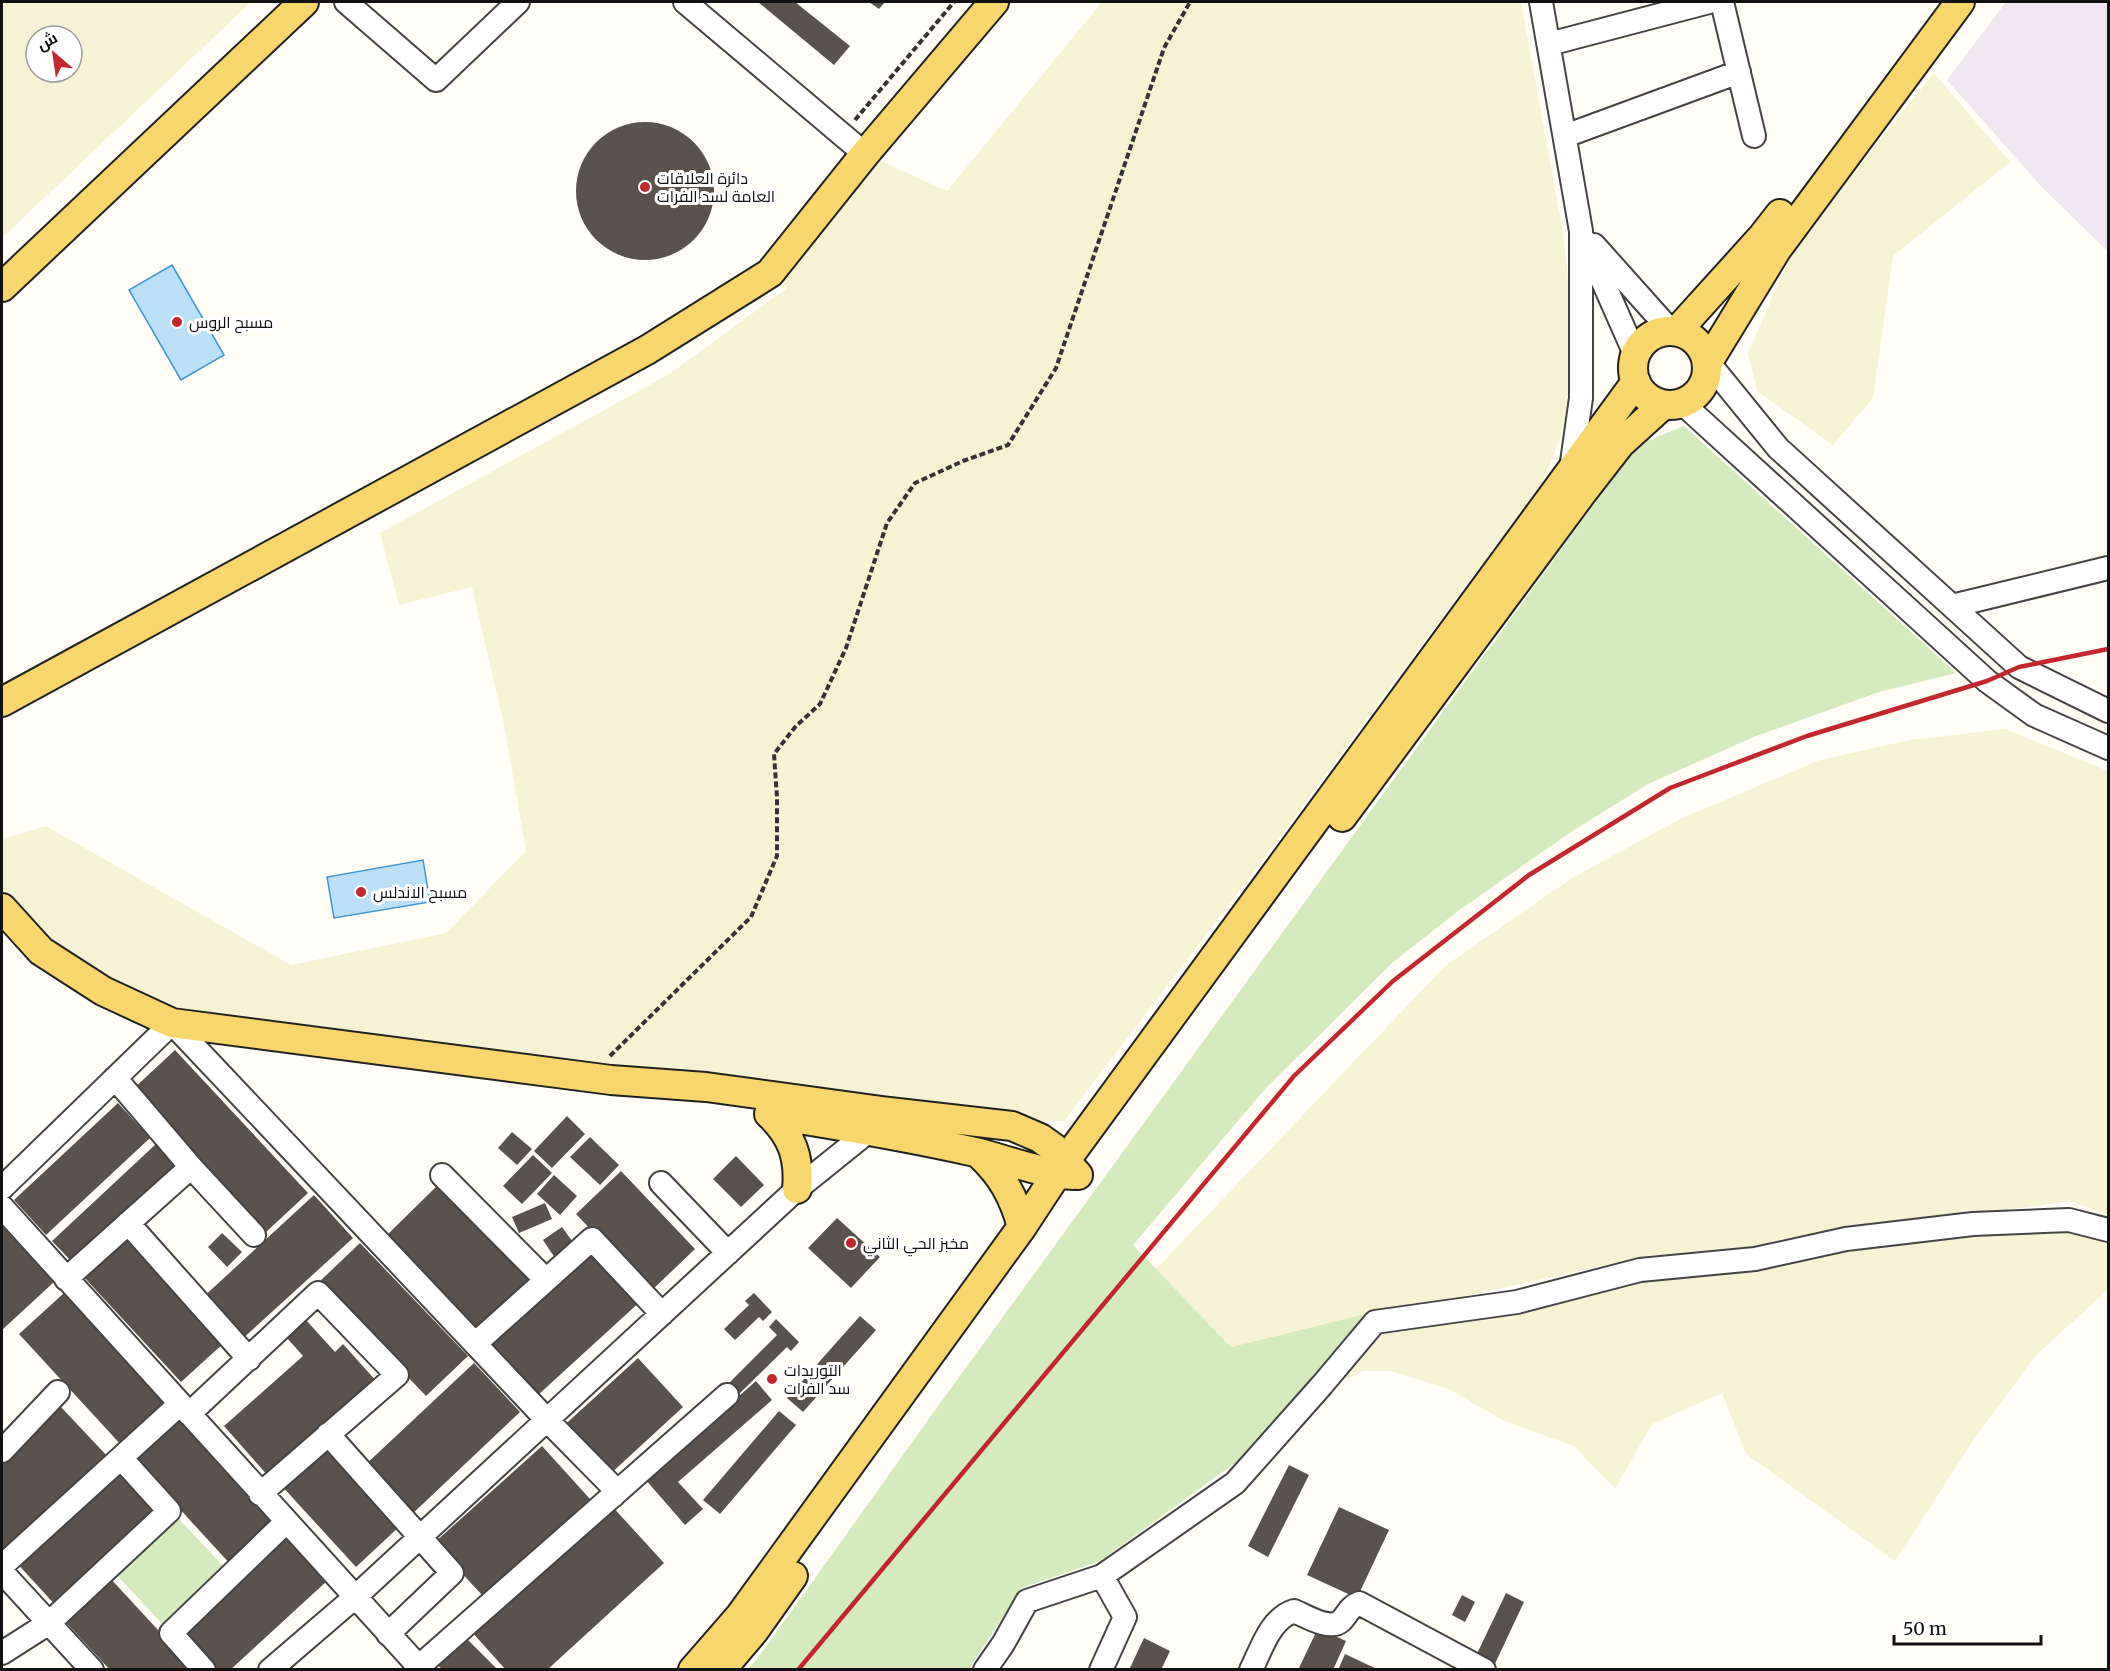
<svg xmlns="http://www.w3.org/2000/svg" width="2110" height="1671" font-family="Merriweather,Cairo,serif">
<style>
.industrial{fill:#eee6ef}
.farmland{fill:#f6f3d4;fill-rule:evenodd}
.green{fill:#d5ebbd}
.water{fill:#b9e0f7;stroke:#3f96cf;stroke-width:1.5}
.building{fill:#5a524d}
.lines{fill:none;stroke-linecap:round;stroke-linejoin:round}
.minor-casing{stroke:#444;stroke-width:26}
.major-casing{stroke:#222;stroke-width:32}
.path{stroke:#333;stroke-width:4;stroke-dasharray:6 3;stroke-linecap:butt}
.minor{stroke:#fff;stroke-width:22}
.major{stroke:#f9d66b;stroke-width:28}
.rail{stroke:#c4262e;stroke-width:4.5}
.poi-dot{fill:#c4262e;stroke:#fff;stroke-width:2}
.labels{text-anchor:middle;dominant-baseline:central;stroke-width:6;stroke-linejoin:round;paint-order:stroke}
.poi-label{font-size:16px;fill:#111;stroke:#fff;text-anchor:start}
</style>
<rect width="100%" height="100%" fill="#fffdf5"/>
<!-- industrial -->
<path class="industrial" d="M2006,2h102v250l-69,-68 -92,-104z"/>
<!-- farmland -->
<path class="farmland" d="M2,2h249l-249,236zM36,36h36v36h-36z
M1102,2h419l42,231 8,72 3,74 -13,58 -22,53 -53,68 -237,320 -185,243h-49l-843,-98 -170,-115v-69l44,-13 245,139 155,-32 80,-82 -22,-126 -32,-138 -73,18 -19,-72 288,-158 119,-87 -17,-15 95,-119 82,37z
M1934,73l76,89 -117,94 -20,142 -40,47 -76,-54 -9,-38 49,-111z
M2005,729l103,42v444l-39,-14 -294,43 -127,12 -193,42 -82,14 -142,35 -75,-78 289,-303 127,-88 110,-60 138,-58 90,-20z
M2066,1231l42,9v50l-72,65 -61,83 -80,123 -149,-107 -24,-61 -70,31 -37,65 -41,-43 -70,-25 -55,-32 -59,-18h-27l-16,8 -9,-11 34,-37 270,-54 211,-34 94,-9z"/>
<!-- green -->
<path class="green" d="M1684,426l272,247 -77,19 -123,44 -108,48 -77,48 -113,79 -66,52 -127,126 -132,156 98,102 142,-35 -101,124 -172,125 -78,27 -53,81 -222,1 11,-12 175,-245 704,-968z
M175,1515l53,56 -62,57 -53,-57z"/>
<!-- water -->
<path class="water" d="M172,265l52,90 -43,25 -52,-90z
M423,860l7,42 -96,16 -7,-41z"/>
<!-- building -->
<path class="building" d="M758,2h37l55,44 -16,19z
M869,2h16l-6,7z
M576 191a69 69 0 1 1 138 0a69 69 0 1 1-138 0Z
M175,1050l133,143 -43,40 -133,-143z
M118,1103l32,35 -104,97 -32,-35z
M567,1116l18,18 -33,34 -18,-17z
M512,1132l20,17 -15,16 -19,-17z
M590,1137l29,28 -19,20 -30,-28z
M156,1144l21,23 -104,96 -21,-22z
M533,1155l19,18 -30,31 -19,-18z
M736,1156l28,29 -23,22 -28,-28z
M621,1171l74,78 -45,43 -74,-78z
M554,1175l23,21 -17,19 -23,-21z
M441,1182l94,97 -54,53 -95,-96z
M314,1195l39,43 -114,104 -39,-42z
M545,1203l7,16 -33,14 -7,-16z
M837,1218l43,39 -29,31 -43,-40z
M2,1226l52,56 -52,48z
M562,1227l13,18 -20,13 -12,-18z
M222,1233l20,19 -15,15 -19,-20z
M126,1235l99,107 -44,40 -99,-107z
M360,1243l108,113 -42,40 -108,-113z
M594,1244l49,55 -105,96 -50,-54z
M64,1293l104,113 -45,41 -104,-113z
M754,1293l18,19 -9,9 -4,-4 -24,23 -11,-11 25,-24 -4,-4z
M860,1316l16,14 -73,82 -16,-14z
M776,1319l23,23 -8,9 -4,-4 -47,46 -11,-10 48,-48 -8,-8z
M306,1320l29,32 8,-8 35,39 -108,95 -46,-52 79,-70 -16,-18z
M638,1358l45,49 -75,69 -49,-46z
M474,1363l46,49 -111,105 -46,-50z
M756,1381l16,19 -94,82 25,27 -18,16 -40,-46z
M61,1407l48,51 -107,101v-96z
M779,1411l17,14 -76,89 -17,-14z
M176,1417l99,110 -43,39 -100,-109z
M325,1443l76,82 -45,42 -76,-83z
M542,1446l48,53 -108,96 -48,-52z
M1289,1465l20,10 -41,82 -20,-11z
M117,1468l42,47 -101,93 -43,-47z
M610,1504l54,59 -117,107h-41l-35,-39z
M1339,1507l50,23 -32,68 -50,-23z
M284,1534l43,47 -97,89h-15l-36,-40z
M109,1577l86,93h-85l-47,-51z
M1506,1593l18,9 -31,66 -19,-8z
M1462,1595l13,7 -10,20 -13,-7z
M1318,1628l28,13 -13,29h-35z
M462,1634l36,36h-55l-9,-8z
M1144,1638l26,13 -9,19h-32z
M1345,1654l34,16h-41z"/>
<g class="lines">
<!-- minor casing -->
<g class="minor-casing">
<path id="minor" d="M346,2l90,78 82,-78
M685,2l180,152
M1541,2l40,229v167l-10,71
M1722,2l32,134
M1549,44l160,-42
M1565,136l174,-64
M1585,241l50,113
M1594,245l76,85
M1708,362l70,86 241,219 89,44
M1682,403l305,278 47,34 74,33
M1952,606l156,-38
M115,1078l76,89 63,68
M442,1175l104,105
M661,1183l67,70
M2,1188l170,-165 375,397 64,65 3,5 -1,6
M2,1207l417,460
M128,1223l121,136
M66,1279l125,-112
M475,1344l117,-105 70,75
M189,1414l129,-121 79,82 -137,119
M328,1434l124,139 -64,61
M2,1451l56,-59
M2,1566l178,-162
M2,1572l90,98
M2,1653l47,-30 120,-112 -48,-53
M204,1670l-33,-37 115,-111
M270,1670l84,-72 443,-409 72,-58 6,-10
M415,1670l312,-275
M985,1670l18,-26 24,-43 75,-25 133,-93 87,-98 53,-63 142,-20 123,-32 115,-11 91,-20 127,-15 96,-4 39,10
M1101,1670l24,-53 -23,-41
M1251,1670c11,-22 19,-51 43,-59 12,5 36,20 47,10 7,-7 8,-14 18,-18l125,67"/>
</g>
<!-- major casing -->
<g class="major-casing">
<path id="major" d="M2,287l302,-285
M1633 368a37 37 0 1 1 74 0a37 37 0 1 1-74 0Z
M1677,331l85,-94 18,-23
M1708,362l69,-113 183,-247
M2,702l645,-352 123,-77 95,-119 129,-152
M1342,817l240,-324 38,-49 43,-39
M2,908l39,43 62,40 69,32 439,57 95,7 176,24 130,15 28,12 14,10 24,27
M769,1114c23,21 31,44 28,75
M786,1117c63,10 126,21 189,35 33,8 63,21 98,23
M979,1154c23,21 35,43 43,73
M693,1670l47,-54 282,-389 44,-67 570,-778
M721,1670l33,-39 39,-55"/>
</g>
<!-- path -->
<path class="path" d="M855,120l99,-118
M610,1056l141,-139 26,-61v-59l-3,-43 22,-28 24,-22 26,-56 41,-125 28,-40 48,-22 45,-16 48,-77 108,-320 26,-46"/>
<!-- minor -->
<use href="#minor" class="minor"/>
<!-- major -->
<use href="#major" class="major"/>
<!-- rail -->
<path class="rail" d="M798,1670l496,-594 99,-95 136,-106 141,-87 137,-52 180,-55 32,-14 89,-18"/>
</g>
<!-- markers -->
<g class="poi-dot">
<circle cx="645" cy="187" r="6"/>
<circle cx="177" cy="322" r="6"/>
<circle cx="361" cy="892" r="6"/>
<circle cx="851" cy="1243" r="6"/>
<circle cx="772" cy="1379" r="6"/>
</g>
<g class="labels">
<!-- poi labels -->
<g class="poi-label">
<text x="657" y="178">دائرة العلاقات<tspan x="657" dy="18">العامة لسد الفرات</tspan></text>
<text x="189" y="322">مسبح الروس</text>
<text x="373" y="892">مسبح الاندلس</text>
<text x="863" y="1243">مخبز الحي الثاني</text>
<text x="784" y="1370">التوريدات<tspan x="784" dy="18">سد الفرات</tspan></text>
</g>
</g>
<!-- border -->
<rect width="2110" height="1671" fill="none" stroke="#111111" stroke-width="6"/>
<!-- north arrow -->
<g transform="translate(54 54) rotate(331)"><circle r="28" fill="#ffffff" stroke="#a0a0a0" stroke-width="1.5"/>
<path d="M0-4.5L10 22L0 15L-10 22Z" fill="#c4262e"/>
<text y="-9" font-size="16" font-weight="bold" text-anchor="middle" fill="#111111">ش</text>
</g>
<!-- scale -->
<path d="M1894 1635v9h147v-9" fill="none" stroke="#111111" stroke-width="3"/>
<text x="1903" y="1635" font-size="18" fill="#111111" stroke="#ffffff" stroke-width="4.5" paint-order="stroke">50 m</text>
</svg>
